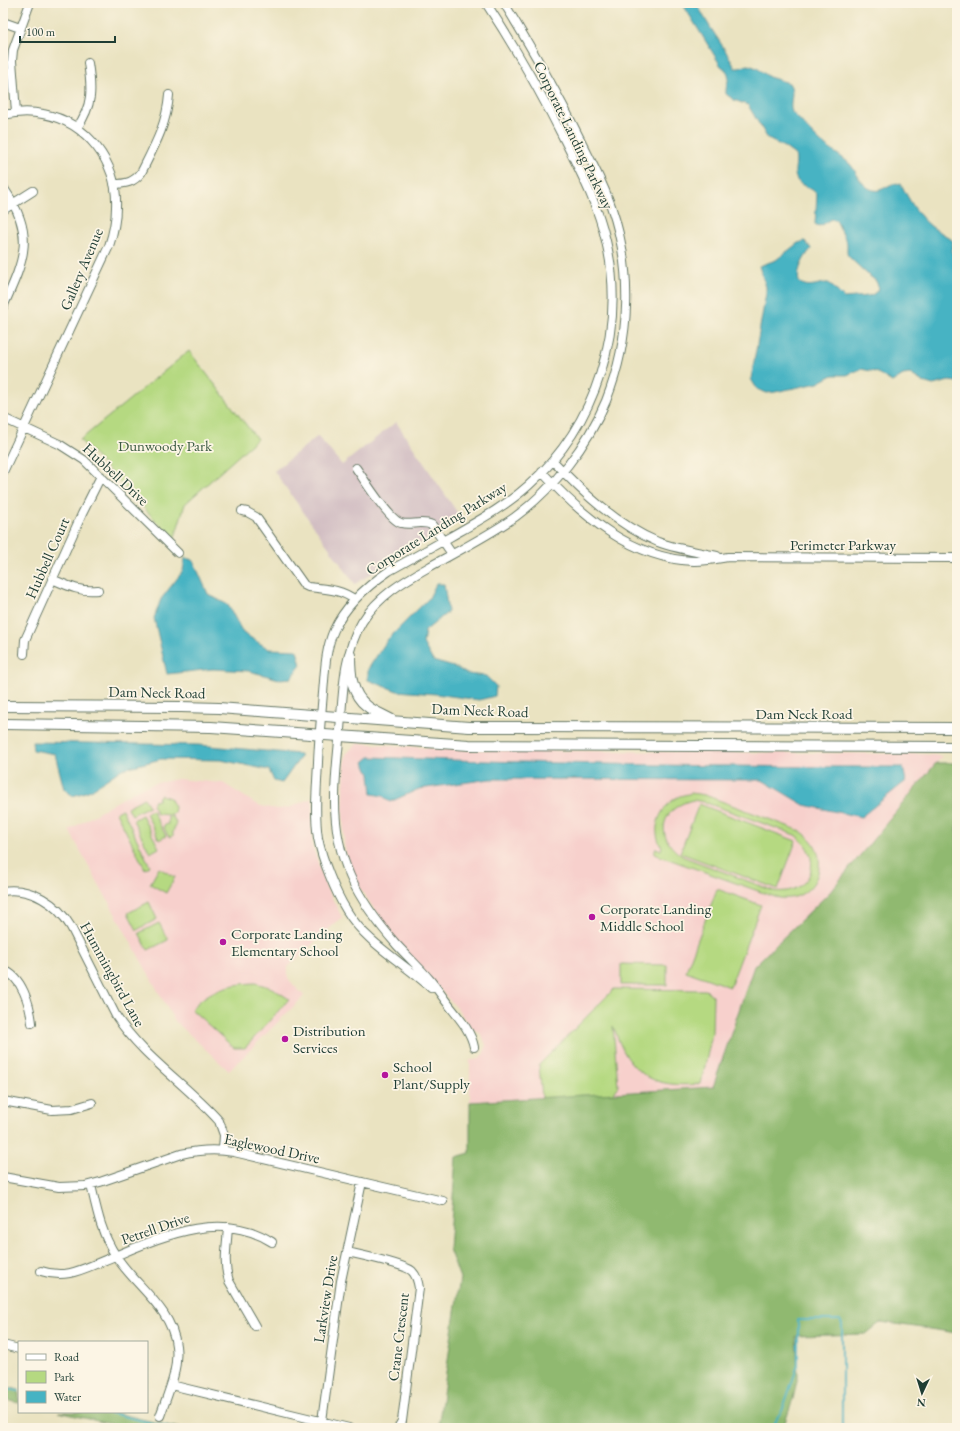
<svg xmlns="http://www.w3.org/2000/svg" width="960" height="1431" font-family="'EB Garamond',serif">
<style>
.built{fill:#f7d0cc}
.industrial{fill:#d2bec3}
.green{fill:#b5d981;stroke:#6a8b5a;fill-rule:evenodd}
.forest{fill:#90b96f;stroke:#587b52}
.water{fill:#46b3c3;stroke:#32787c}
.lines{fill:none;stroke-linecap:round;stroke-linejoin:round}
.stream{stroke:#46b3c3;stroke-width:2}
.minor-casing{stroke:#667765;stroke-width:10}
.major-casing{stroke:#667765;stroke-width:12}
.minor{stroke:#fff;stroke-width:8}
.major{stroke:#fff;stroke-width:10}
.poi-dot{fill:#b5179e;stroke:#fcf5e5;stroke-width:1.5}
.labels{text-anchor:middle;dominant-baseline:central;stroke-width:3.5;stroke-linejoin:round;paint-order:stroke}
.street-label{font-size:15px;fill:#1f3d34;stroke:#fcf5e5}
.park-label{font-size:15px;fill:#3d5c43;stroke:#fcf5e5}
.poi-label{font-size:15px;fill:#1f3d34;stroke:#fcf5e5;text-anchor:start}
</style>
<rect width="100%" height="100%" fill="#fcf5e5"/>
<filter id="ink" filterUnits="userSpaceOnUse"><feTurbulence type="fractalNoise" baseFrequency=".025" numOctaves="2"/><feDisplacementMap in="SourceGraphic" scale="8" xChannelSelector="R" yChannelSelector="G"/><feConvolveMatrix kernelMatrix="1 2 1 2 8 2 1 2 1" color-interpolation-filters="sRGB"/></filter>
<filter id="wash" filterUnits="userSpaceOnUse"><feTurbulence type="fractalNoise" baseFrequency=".012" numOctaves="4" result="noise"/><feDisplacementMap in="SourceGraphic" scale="16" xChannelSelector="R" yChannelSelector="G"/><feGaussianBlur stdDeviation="0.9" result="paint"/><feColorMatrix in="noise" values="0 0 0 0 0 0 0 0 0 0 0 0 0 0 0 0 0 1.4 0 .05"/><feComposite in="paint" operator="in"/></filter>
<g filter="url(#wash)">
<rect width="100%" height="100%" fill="#eae3c1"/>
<!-- built -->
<path class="built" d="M360,743l97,7 464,4 21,2 -112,136 -76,74 -41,121 -243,15v-42h6l5,-3 4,-6 1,-6 -3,-7 -3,-5 -9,-5 -14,-20 -60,-65 -43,-64 -6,-17 -4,-18 -1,-31 2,-53 1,-6 9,-9z
M178,779l45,4 33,21 9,3 12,2 11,-1 24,-10v47l14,42 16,30 -54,50v12l16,17 -75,75 -55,-51 -105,-190 71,-42 16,-5z"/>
<!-- industrial -->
<path class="industrial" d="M396,422l65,96 -106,66 -81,-113 44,-35 24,29z"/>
<!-- green -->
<path class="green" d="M189,351l68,88 -72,65 -11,36 -94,-100z
M691,793l14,2 93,35c3,2 8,4 10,7 18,16 14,47 -8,58 -8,4 -17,4 -25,2l-121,-43 2,-6 5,2 1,-3c-12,-17 -2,-39 14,-49 4,-3 10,-3 15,-5zM693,800l11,2 91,33c30,22 17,61 -21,56l-90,-34c-30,-18 -25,-49 9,-57z
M161,795l9,3 5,9 -1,6 -5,2 -12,-1 -5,-9 2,-4 4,-1 1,-4z
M144,798l5,8 -17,9 -5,-8z
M699,804l97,37 -18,48 -98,-36z
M122,809l28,57 -5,3 -29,-57z
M152,810l14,26 -7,4 -13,-27z
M142,815l17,33 -9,5 -17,-33z
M170,816l3,1 3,6 -3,9v4l-2,1 -3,-1 -4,-8v-3l4,-1v-7z
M159,868l16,9 -9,16 -16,-9z
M717,889l44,16 -31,82 -44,-16z
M149,902l8,17 -20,11 -9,-17z
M159,923l9,17 -20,10 -9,-17z
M621,964l46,1v20h-46z
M256,983l16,5 17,11 -44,49h-11l-43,-39c19,-20 38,-25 65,-26z
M614,989l92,1 7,6 -1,38 -11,50c-37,3 -63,-2 -80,-38 -3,-6 -5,-14 -8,-20l5,60 -6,8 -70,4 -3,-33z"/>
<!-- forest -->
<path class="forest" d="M936,763h21v570l-76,-11 -15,12 -70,2 2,40 -5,23 -10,29h-345l22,-150 -11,-29 7,-92 14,-4v-51l243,-15 41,-121 76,-74z
M3,1386l16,4v13l-16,-4z
M59,1412h53l67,16h-52z"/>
<!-- water -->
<path class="water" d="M682,3h15c10,23 27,42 38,65h4l9,-3 9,3 12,9 20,6c7,10 -1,19 3,29 10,10 19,21 30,31 8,7 18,12 27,20 8,8 11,23 24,27 11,3 17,-10 28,-6 8,16 17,32 31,43 7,5 16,9 21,14l-1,10 2,7h3v124l-8,-1 -16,4 -10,-3 -13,-8 -7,1 -11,7 -16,-10 -15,-3 -14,6h-14l-15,8 -43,9 -8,1 -10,-4 -6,-10 15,-86v-6l-7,-21 17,-6 22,-17 7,-2 5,6 1,2c-7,8 -15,22 -12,33 10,8 20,0 30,1l15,15 24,-2 4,-1 5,-4 1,-5 -2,-5 -9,-7 -19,-18 -1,-3v-10l-11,-23 -5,-1c-6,3 -10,10 -16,5l2,-29c-4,-8 -16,-8 -20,-15 -5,-8 1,-17 -2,-25l-11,-8 -16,-8 -20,-34 -14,-5 -8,-6c-1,-13 9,-18 -5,-28z
M185,558l8,2 15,34 20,11 15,28 26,16 28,1 4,15 -10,13 -12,1 -30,-8 -36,-2 -46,5 -13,-56 7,-19 22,-28z
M436,584h8l4,28 -23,19 -2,12 10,18 24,7 10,6 19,2 10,10 -1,10 -16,4 -43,-6 -39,-3 -29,-11v-11l20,-30 41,-41z
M32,742l166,3 102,9v4l-18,25 -8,-2 -5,-11 -48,-10 -60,-1 -39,10 -31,21 -18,6 -9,-7 -9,-35 -22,-4z
M370,757c177,7 355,10 533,10l3,14 -45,36 -57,-12 -42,-25 -272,-1 -71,10 -29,13 -7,-6 -11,-2 -2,-20 -6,-12z"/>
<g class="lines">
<!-- stream -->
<path class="stream" d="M3,1388l16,3
M106,1412l67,16
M773,1428l5,-12 4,-5 16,-46v-45h42l2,4v104"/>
</g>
</g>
<g filter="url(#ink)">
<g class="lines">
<!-- minor casing -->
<g class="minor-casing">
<path id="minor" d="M3,22l17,6
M16,112l-4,-51 1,-11 17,-47
M3,115c13,-3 26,-4 40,-1 44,8 75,49 73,93 0,14 -3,27 -7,39l-106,226
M77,128c16,-23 15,-39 11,-65
M114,184c12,0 20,-2 27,-11 13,-26 26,-49 28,-78
M3,187c33,48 22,71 0,120
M3,210l30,-19
M3,418l56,26 25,16 94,93
M553,461c30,32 64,64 105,81 19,7 39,10 59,14
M356,468c8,11 33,52 45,55 10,3 20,-3 31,2l20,29
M542,472c39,43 90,87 152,89 11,0 23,-2 34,-4l229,1
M242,511l5,1 9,5 48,68 4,2c17,2 33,2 47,13
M52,579c16,7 28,13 46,11
M24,654l1,-14 57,-126 19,-38
M3,891c28,-4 54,12 68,36l45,89c27,41 70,68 103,105l5,14 -1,15
M3,970c19,6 27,35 29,53
M431,988c-27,-25 -65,-45 -84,-77 -12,-19 -25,-52 -29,-73 -4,-25 -1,-51 0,-76 1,-23 3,-46 5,-69 2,-21 2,-43 11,-63 11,-24 33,-44 55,-59 20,-11 41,-23 61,-34 28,-16 56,-31 79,-52 67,-60 98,-156 77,-244 -8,-36 -25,-68 -41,-100 -24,-48 -50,-94 -79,-138
M474,1047c-4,-19 -18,-32 -29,-47 -5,-7 -10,-14 -15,-20 -11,-13 -23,-24 -34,-36 -39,-45 -62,-85 -61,-146 0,-22 3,-45 5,-68 3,-36 3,-76 22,-108 16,-26 42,-41 67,-55 29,-16 59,-31 86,-50 39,-29 72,-71 91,-116 25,-63 27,-131 5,-195 -8,-23 -20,-45 -31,-67 -23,-47 -49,-92 -76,-136
M3,1101l49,9 20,-1 20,-6
M3,1177l56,10 26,-1 15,-4 81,-28c18,-4 35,-5 53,-2l209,49
M91,1185c6,26 10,48 25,71 19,30 56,52 60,90 3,24 -8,47 -16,70
M228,1227c-1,18 -5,37 1,54l26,45
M347,1252c13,3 57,12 65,19 5,5 6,11 7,17l-17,133 -4,7
M41,1271c24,8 40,-1 62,-10 52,-21 115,-54 169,-19
M3,1345l16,4
M171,1385l178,43
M322,1421l19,-140 21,-99"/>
</g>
<!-- major casing -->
<g class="major-casing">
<path id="major" d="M350,655c0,18 1,39 17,51 7,6 17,9 25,14
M3,706l178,1 38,1 250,19 488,1
M3,724l208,3 258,18 488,2"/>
</g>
<!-- minor -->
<use href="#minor" class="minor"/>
<!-- major -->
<use href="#major" class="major"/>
</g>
</g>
<!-- markers -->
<g class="poi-dot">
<circle cx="592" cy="917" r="4"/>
<circle cx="223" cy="942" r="4"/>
<circle cx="285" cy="1039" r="4"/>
<circle cx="385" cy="1075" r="4"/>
</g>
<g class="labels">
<!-- street labels -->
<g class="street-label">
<text transform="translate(574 135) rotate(64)">Corporate Landing Parkway</text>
<text transform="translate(81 269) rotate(-67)">Gallery Avenue</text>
<text transform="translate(116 474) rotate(43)">Hubbell Drive</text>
<text transform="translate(436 528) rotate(-32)">Corporate Landing Parkway</text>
<text x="843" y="544">Perimeter Parkway</text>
<text transform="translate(47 558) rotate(-66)">Hubbell Court</text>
<text transform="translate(157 692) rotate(1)">Dam Neck Road</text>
<text transform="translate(480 710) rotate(2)">Dam Neck Road</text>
<text x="804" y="713">Dam Neck Road</text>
<text transform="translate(113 974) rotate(61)">Hummingbird Lane</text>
<text transform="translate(272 1148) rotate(12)">Eaglewood Drive</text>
<text transform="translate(155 1228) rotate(-19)">Petrell Drive</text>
<text transform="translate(325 1299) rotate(-81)">Larkview Drive</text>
<text transform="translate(398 1337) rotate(-83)">Crane Crescent</text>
</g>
<!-- park labels -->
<g class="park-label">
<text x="165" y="445">Dunwoody Park</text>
</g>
<!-- poi labels -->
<g class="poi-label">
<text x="600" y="908">Corporate Landing<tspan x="600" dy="17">Middle School</tspan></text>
<text x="231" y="933">Corporate Landing<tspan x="231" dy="17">Elementary School</tspan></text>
<text x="293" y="1030">Distribution<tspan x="293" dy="17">Services</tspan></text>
<text x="393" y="1066">School<tspan x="393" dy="17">Plant/Supply</tspan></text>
</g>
</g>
<!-- margin -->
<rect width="960" height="1431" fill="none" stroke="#fcf5e5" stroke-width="16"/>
<!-- legend -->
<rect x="18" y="1341" width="130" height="72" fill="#fcf5e5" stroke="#a4ab9e"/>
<rect x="26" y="1354" width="20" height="6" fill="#ffffff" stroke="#a4ab9e"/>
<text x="54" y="1361" font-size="12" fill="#1f3d34">Road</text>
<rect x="26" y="1371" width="20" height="12" fill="#b5d981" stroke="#a4ab9e"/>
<text x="54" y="1381" font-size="12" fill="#1f3d34">Park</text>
<rect x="26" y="1391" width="20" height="12" fill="#46b3c3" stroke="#a4ab9e"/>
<text x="54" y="1401" font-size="12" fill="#1f3d34">Water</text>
<!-- north arrow -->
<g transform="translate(922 1393) rotate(184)" stroke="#fcf5e5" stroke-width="3" paint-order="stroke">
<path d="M0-3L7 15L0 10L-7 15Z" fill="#1f3d34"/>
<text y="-6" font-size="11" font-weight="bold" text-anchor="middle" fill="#1f3d34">N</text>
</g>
<!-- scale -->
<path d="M20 36v6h95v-6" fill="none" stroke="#1f3d34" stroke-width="2"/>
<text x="26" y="36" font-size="12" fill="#1f3d34" stroke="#fcf5e5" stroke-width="3" paint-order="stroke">100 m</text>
</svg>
